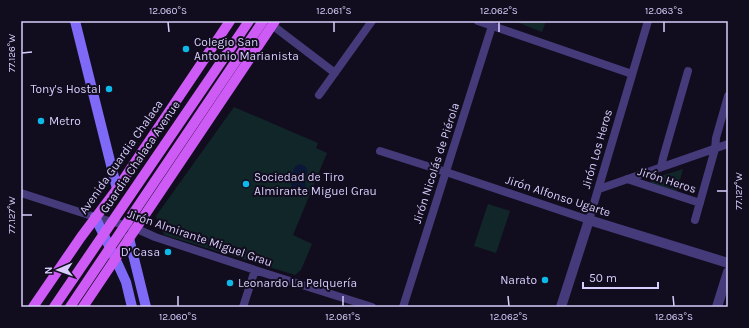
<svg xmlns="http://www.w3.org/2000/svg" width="749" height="328" font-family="Karla,sans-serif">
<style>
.green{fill:#112628}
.water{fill:#0b1739}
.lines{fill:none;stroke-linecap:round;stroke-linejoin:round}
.minor{stroke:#453b7a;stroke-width:8}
.tertiary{stroke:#453b7a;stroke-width:10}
.secondary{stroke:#7e6af7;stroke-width:10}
.primary{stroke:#ce5bf6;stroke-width:10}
.primary-bridge{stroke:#ce5bf6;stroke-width:10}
.ticks{fill:none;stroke:#d8cdfc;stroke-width:1.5}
.poi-dot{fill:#0db9e8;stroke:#120d1e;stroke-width:1.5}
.labels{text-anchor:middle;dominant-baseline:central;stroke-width:4;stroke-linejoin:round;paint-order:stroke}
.poi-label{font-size:12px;fill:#d8cdfc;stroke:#120d1e;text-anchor:start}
.street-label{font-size:12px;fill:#d8cdfc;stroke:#120d1e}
.neatline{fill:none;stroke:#d8cdfc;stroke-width:1.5}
.ticks-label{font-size:10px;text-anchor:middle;fill:#d8cdfc}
</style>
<rect width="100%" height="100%" fill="#120d1e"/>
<!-- green -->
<path class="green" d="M514,21h32l-4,11z
M234,107l84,36 -2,5 11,5 -34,82 19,9 -11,26 -6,5 -131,-40 -8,-19z
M683,169l-6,22 -27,-7 1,-5z
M488,204l22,7 -14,42 -22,-7z"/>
<!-- water -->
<path class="water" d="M300,164c8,2 10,9 4,14 10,19 -24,14 -9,-1 -4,-5 -2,-11 5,-13z"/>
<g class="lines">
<!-- minor -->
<path class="minor" d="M478,21l154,53
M272,25l63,48
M319,95l53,-74
M380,151l66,21 143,48 59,-199
M661,167l2,-9 25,-87
M627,179l73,24
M599,189l129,-45
M21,193l74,24 40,11 20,9 100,33 117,37
M695,220l20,-71 1,-11 12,-42
M243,307l12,-37
M403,307l89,-281"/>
<!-- tertiary -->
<path class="tertiary" d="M561,307l28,-87 139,43
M717,307l11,-35"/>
<!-- secondary -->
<path class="secondary" d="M75,21l42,168
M95,217l20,41 11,24 6,25
M129,238l17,69"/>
<!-- primary -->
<path class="primary" d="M33,307l48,-70 36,-48 113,-168
M83,307l192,-286"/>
<!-- primary-bridge -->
<path class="primary-bridge" d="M54,307l195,-286
M70,307l193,-286"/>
</g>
<!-- ticks -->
<path class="ticks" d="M168,22l1,10M334,22v10M499,22v10M664,22v10M22,53l10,-1M717,191h10M22,215h10M178,296v10M343,296v10M508,296l1,10M673,296l1,10"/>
<!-- markers -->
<g class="poi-dot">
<circle cx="186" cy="49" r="4"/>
<circle cx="109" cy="89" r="4"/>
<circle cx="41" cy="121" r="4"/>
<circle cx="246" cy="184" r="4"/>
<circle cx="168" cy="252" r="4"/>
<circle cx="545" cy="280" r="4"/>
<circle cx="230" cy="283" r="4"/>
</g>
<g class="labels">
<!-- poi labels -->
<g class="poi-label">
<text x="194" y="42">Colegio San<tspan x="194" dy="14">Antonio Marianista</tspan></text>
<text x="101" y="89" text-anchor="end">Tony's Hostal</text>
<text x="49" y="121">Metro</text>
<text x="254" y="177">Sociedad de Tiro<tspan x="254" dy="14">Almirante Miguel Grau</tspan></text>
<text x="160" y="252" text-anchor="end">D' Casa</text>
<text x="537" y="280" text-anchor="end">Narato</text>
<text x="238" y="283">Leonardo La Pelquería</text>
</g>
<!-- street labels -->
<g class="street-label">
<text transform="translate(597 149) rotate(-74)">Jirón Los Heros</text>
<text transform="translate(121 157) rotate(-55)">Avenida Guardia Chalaca</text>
<text transform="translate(140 157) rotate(-56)">Guardia Chalaca Avenue</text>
<text transform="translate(436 163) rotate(-72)">Jirón Nicolás de Piérola</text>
<text transform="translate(667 180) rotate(18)">Jirón Heros</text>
<text transform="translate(558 196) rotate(18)">Jirón Alfonso Ugarte</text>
<text transform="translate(200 238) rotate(19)">Jirón Almirante Miguel Grau</text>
</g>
</g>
<!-- border -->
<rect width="749" height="328" fill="none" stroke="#120d1e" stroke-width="44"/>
<!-- north arrow -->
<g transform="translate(58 270) rotate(268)" stroke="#120d1e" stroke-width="3" paint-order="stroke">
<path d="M0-3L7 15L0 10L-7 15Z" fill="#d8cdfc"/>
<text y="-6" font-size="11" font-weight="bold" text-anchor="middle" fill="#d8cdfc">N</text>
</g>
<!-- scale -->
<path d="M583 282v6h75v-6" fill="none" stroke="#d8cdfc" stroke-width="2"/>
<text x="589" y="282" font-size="12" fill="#d8cdfc" stroke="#120d1e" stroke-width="3" paint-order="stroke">50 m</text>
<rect x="22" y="22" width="705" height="284" class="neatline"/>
<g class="ticks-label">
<text x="168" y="14">12.060°S</text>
<text x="334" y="14">12.061°S</text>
<text x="499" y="14">12.062°S</text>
<text x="664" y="14">12.063°S</text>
<text transform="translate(11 53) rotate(-90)" y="4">77.126°W</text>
<text transform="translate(738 191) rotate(-90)" y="4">77.127°W</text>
<text transform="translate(11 215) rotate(-90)" y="4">77.127°W</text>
<text x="178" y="320">12.060°S</text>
<text x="343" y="320">12.061°S</text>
<text x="509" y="320">12.062°S</text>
<text x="674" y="320">12.063°S</text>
</g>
</svg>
